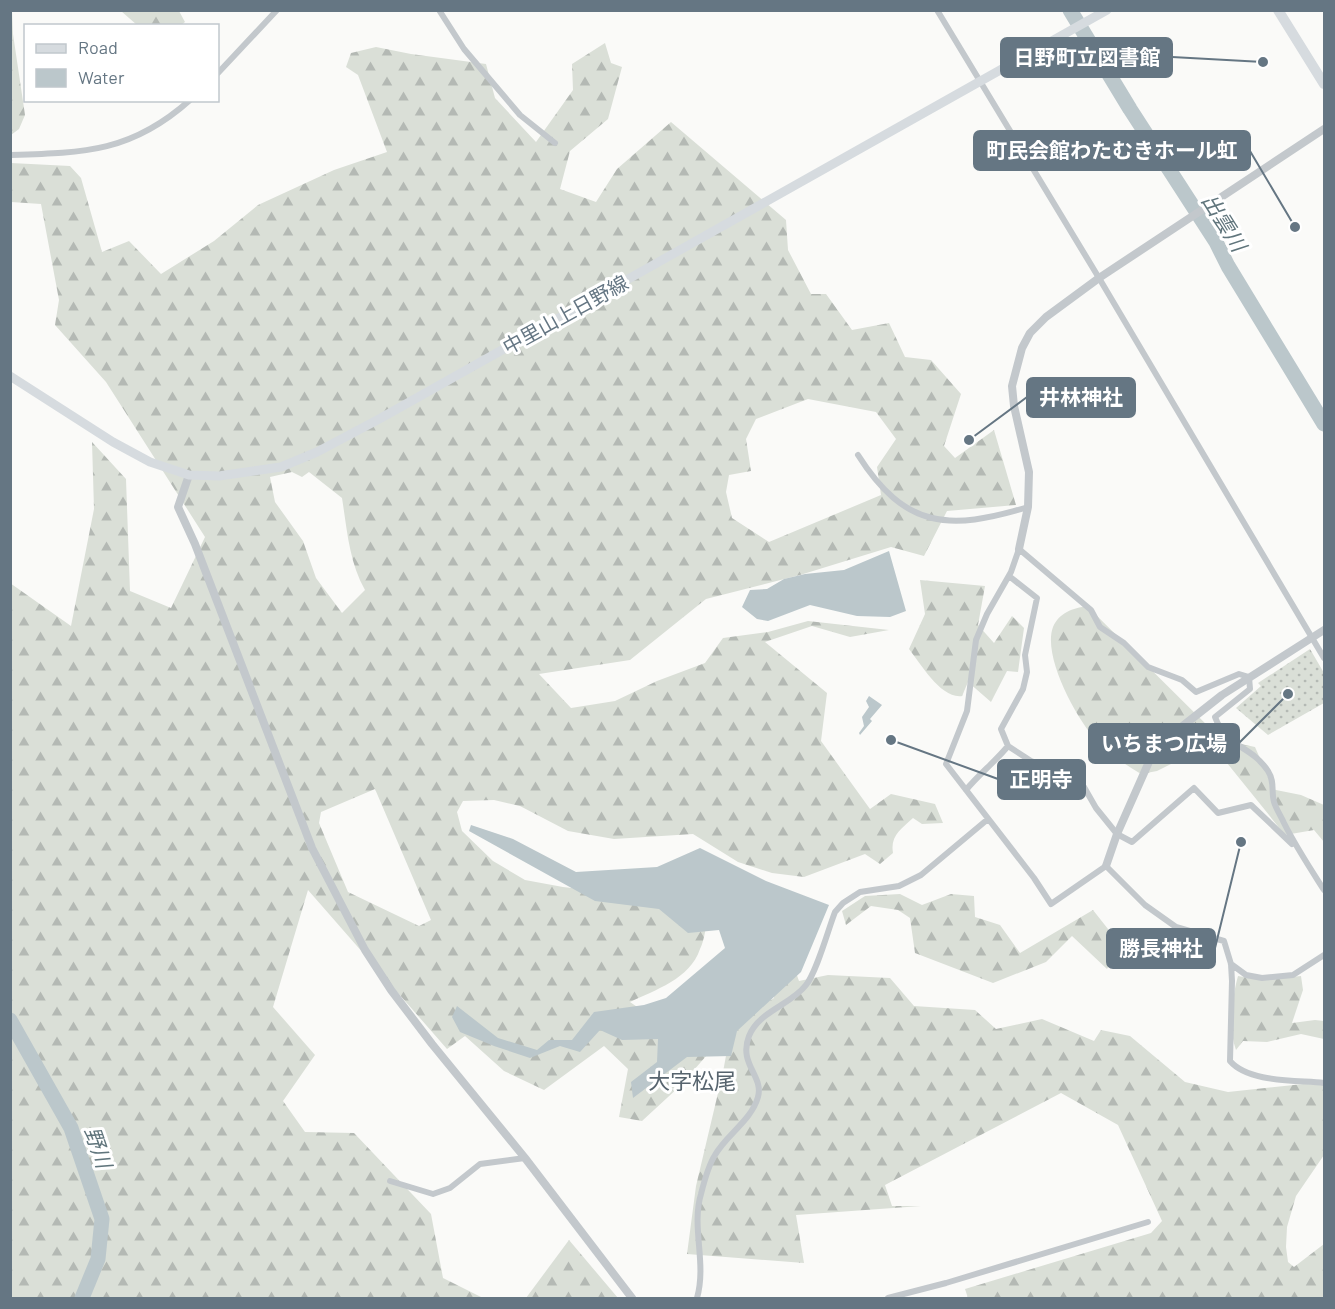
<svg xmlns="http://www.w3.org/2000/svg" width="1335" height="1309" font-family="Barlow,'Noto Sans JP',sans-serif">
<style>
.grass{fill:url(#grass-dots)}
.forest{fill:url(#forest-firs);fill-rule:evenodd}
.water{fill:#bbc7cb}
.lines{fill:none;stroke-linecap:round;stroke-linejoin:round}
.river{stroke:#bbc7cb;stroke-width:15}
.minor{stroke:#c3c8cc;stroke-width:6}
.tertiary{stroke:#c3c8cc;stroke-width:8}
.secondary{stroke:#d6dbdf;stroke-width:9}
.trunk{stroke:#d6dbdf;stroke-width:10}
.labels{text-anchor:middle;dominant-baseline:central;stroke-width:6;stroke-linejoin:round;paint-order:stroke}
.street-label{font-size:20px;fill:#657683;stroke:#fff}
.water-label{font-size:21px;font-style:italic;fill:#60757c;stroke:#fff}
.quarter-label{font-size:22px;fill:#57646e;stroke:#fff}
.leader{fill:none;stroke:#657683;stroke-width:2}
.callout-dot{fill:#657683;stroke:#fff;stroke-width:2}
.callout{fill:#657683;stroke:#657683;stroke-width:2}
.callout-label{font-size:21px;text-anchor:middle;font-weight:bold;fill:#fff}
</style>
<defs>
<pattern id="grass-dots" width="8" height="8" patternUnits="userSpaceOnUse" patternTransform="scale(1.5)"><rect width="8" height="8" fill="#dadfd7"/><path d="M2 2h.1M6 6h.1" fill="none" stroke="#b4b9b4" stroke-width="1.8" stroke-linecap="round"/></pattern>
<pattern id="forest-firs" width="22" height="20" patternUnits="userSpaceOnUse" patternTransform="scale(1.5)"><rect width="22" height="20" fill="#dadfd7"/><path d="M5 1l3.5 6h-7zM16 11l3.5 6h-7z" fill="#b4b9b4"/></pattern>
</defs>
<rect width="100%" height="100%" fill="#fafaf8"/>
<!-- grass -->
<path class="grass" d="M1310,649l14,24v30l-56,32 -32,-27 25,-22 -3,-3z"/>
<!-- forest -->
<path class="forest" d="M12,10l1,24 12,81 -6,14 -8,6 -1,-124z
M121,11h58l6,11 -4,3h-44z
M605,43l6,20 11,4 -14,52 -38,32 -10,38 36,13 21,-33 54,-47 115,98 2,30 23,44h15l26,36 37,-7 16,34 26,3 30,34 -17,52 11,12 39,-28 22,75 -69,6 -23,45 -33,-9 -91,28 -94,24 -76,61 -91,14 32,34 44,-7 42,-20 48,-18 18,-25 45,-6 40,-11 81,9 -39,7 -38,-11 -47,16 62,51 -6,48 49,68 21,-15 44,10 8,19 -21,1 -9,-6c-12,11 -23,18 -20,35l-13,11 -15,-10 -61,23 -32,-4 -34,-11 -45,-28 -79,5 -46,-8 -48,-25 -26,-6 -31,1 -6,11 5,19 31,30 32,19 38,7 77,9 67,26c-2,9 -3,19 -7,27 -10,30 -45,41 -70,53l77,53 -27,31 -38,35 -23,-4 9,-48 -24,-23 -60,44 -40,-19 -39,-35 -18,13 -139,-159 -35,117 42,48 -32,46 22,31 49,1 77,81 12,64 40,20h-472l-1,-715 61,43 23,-117 -2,-67 34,37 4,112 41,17 34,-71 -99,-155 -51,-57 4,-25 -18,-96 -30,-2v-39l59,3 11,12 21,74 27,-11 32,33 53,-33 44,-36 76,-35 53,-18 -29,-77 -12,-8 5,-14 25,-6 35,7 75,10 9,34 41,44 37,-52 -1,-26zM808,399l68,13 20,27 -19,28 4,28 -112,47 -37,-24 -6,-26 3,-17 22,-4 -5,-32 10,-20zM292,472l10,5 7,-5 33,26c5,31 7,64 23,92l-23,23 -26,-35 -13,-37 -28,-39 -5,-25zM375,789l56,131 -12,6 -71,-34 -29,-69 2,-11z
M920,580l65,6 -7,39 16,18 18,-27 12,12 -6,44 -11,-1 -16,31 -23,-20 -6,14c-21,3 -41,-32 -53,-47l16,-35z
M1087,606l135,134 33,7 14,32 2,10 30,6 23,10v37l-10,-12 -29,5 -58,-72 -22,-7 -10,-1 -20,7 -18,9 -16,3c-15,-9 -32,-20 -44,-33 -20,-21 -55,-85 -44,-114 6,-14 20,-19 34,-21z
M900,894l22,11 29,-11 23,2 1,21 25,8 20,28 73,-43 15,19 8,24 -9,16 -35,-33 -26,26 -53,21 -78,-30 -5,-35 -12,-8 -27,-4 -25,19 -4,-14 23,-15z
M790,956l9,25 29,-6 62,3 24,28 61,4 21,19 46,-10 52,22 7,-11 29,6 55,46 43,10 94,-10 2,1v72l-28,41 -9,31 -1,20 2,15 6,5 30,-23v54h-356l-3,-9 186,-56 11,-12 -44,-96 -57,-32 -176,92 7,21h29l-125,9 8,48 -117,-9 9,-68 27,-114 9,-49 42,-25 1,-32z
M1238,976l23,4 40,-4 2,14 -11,33 23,-3 9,1v18l-23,-5 -34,8 -24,-1 -7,9c-8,-22 -4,-52 2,-74z
M569,1240l49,58h-92z"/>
<!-- water -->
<path class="water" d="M889,551l17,60 -16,6 -33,-1 -47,-11 -42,16 -11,-2 -15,-12 8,-17 17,-1 17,-10 21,-5 39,-4z
M869,696l13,9 -12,14 2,2 -12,14 -1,-2 5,-7 -2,-9 7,-10 -3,-6z
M471,825l42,14 63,33 81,-5 43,-19 66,33 63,24 -28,67 -64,59 -6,25 -44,1 -54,41 -2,-16 26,-20 1,-23 -36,1 -22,-10 -20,22 -20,-6 -30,12 -36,-12 -34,-14 -8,-15 5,-11 41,32 39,12 12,-10h23l22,-28 50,-7 22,-7 59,-50 -6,-18 -31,3 -29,-24 -64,-8 -126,-70z"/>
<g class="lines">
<!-- river -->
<path class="river" d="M1070,10l60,99 86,133 12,24 96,158
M10,1020l61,108 31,91 -4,40 -16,39"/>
<!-- minor -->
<path class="minor" d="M439,10l25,39 56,66 35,28
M937,10l162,268 225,380
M218,73l59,-63
M10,155c75,-2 122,-3 180,-55
M858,455c47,74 91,76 170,52
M1009,576l28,22 -12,57 2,17 -4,17 -22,40 7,17 23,15 38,15 15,11 12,21 21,26 15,8 62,-54 24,25 33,-8 41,39
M966,790c13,-16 29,-28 42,-44
M1324,890c-14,-22 -28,-43 -40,-67 -3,-7 -8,-14 -10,-21 -3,-11 1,-20 -6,-31 -18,-27 -41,-22 -53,-54l35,-28 -1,-12 -10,-3 -43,18 -14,-12 -34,-13 -24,-24 -24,-16 -9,-17 -72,-61 -8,23 -24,42 -11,26 -9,71 -21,53 88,114 17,26 55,-38 39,39 31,22 48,14 7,23 1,17 -2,80c19,22 67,19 94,22
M1231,964l15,11 16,3 31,-3 31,-20
M390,1181l43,13 17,-6 30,-24 45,-6
M697,1298c10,-35 -6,-71 4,-104 3,-12 7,-28 14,-39 12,-21 36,-34 43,-58 6,-21 -20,-33 -9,-61 10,-25 42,-31 57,-51 11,-14 22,-55 29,-73l8,-9 17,-11 39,-6 22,-11 67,-56
M888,1298l58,-15 202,-61"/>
<!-- tertiary -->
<path class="tertiary" d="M189,475l-11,32 17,37 117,304 53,102 26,40 41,54 93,114 107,140
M1019,549l9,-42 1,-35 -15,-66 -2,-20 10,-38 8,-15 16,-16 53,-39 225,-149
M1106,866l11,-32 35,-79 23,-23 47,-37 102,-65"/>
<!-- secondary -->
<path class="secondary" d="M10,376l103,66 37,20 39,13 30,1 62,-9 36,-15 64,-34 726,-408"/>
<!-- trunk -->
<path class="trunk" d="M1278,10l46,74"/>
</g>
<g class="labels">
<!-- street labels -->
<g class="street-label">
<text transform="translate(565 314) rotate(-29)">中里山上日野線</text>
</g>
<!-- water labels -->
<g class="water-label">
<text transform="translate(1225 222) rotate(58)">出雲川</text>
<text transform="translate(99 1147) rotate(71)">野川</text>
</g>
<!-- quarter labels -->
<g class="quarter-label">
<text x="692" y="1080">大字松尾</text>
</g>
</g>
<!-- callouts -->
<path class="leader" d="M1263 62L1172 57M1295 227L1250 151M969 440L1027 397M1288 694L1239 743M891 740L998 779M1241 842L1215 948"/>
<g class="callout-dot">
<circle cx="1263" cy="62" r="6"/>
<circle cx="1295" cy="227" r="6"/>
<circle cx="969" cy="440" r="6"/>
<circle cx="1288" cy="694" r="6"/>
<circle cx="891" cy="740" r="6"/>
<circle cx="1241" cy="842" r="6"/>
</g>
<g class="callout">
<rect x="1001" y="38" width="171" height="39" rx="6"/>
<rect x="974" y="131" width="276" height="39" rx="6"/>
<rect x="1027" y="378" width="108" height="39" rx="6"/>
<rect x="1089" y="724" width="150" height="39" rx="6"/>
<rect x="998" y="760" width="87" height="39" rx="6"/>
<rect x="1107" y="929" width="108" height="39" rx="6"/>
</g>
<g class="callout-label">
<text x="1087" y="65">日野町立図書館</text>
<text x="1112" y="158">町民会館わたむきホール虹</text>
<text x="1081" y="405">井林神社</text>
<text x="1164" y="751">いちまつ広場</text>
<text x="1041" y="787">正明寺</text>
<text x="1161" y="956">勝長神社</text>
</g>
<!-- border -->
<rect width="1335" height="1309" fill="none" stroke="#657683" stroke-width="24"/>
<!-- legend -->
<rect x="24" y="24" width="195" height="78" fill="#ffffff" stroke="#c1c8cd" stroke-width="1.5"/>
<rect x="36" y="44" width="30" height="9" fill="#d6dbdf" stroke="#c1c8cd" stroke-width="1.5"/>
<text x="78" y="54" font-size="18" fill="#657683">Road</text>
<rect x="36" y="69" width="30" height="18" fill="#bbc7cb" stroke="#c1c8cd" stroke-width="1.5"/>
<text x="78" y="84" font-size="18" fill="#657683">Water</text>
</svg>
